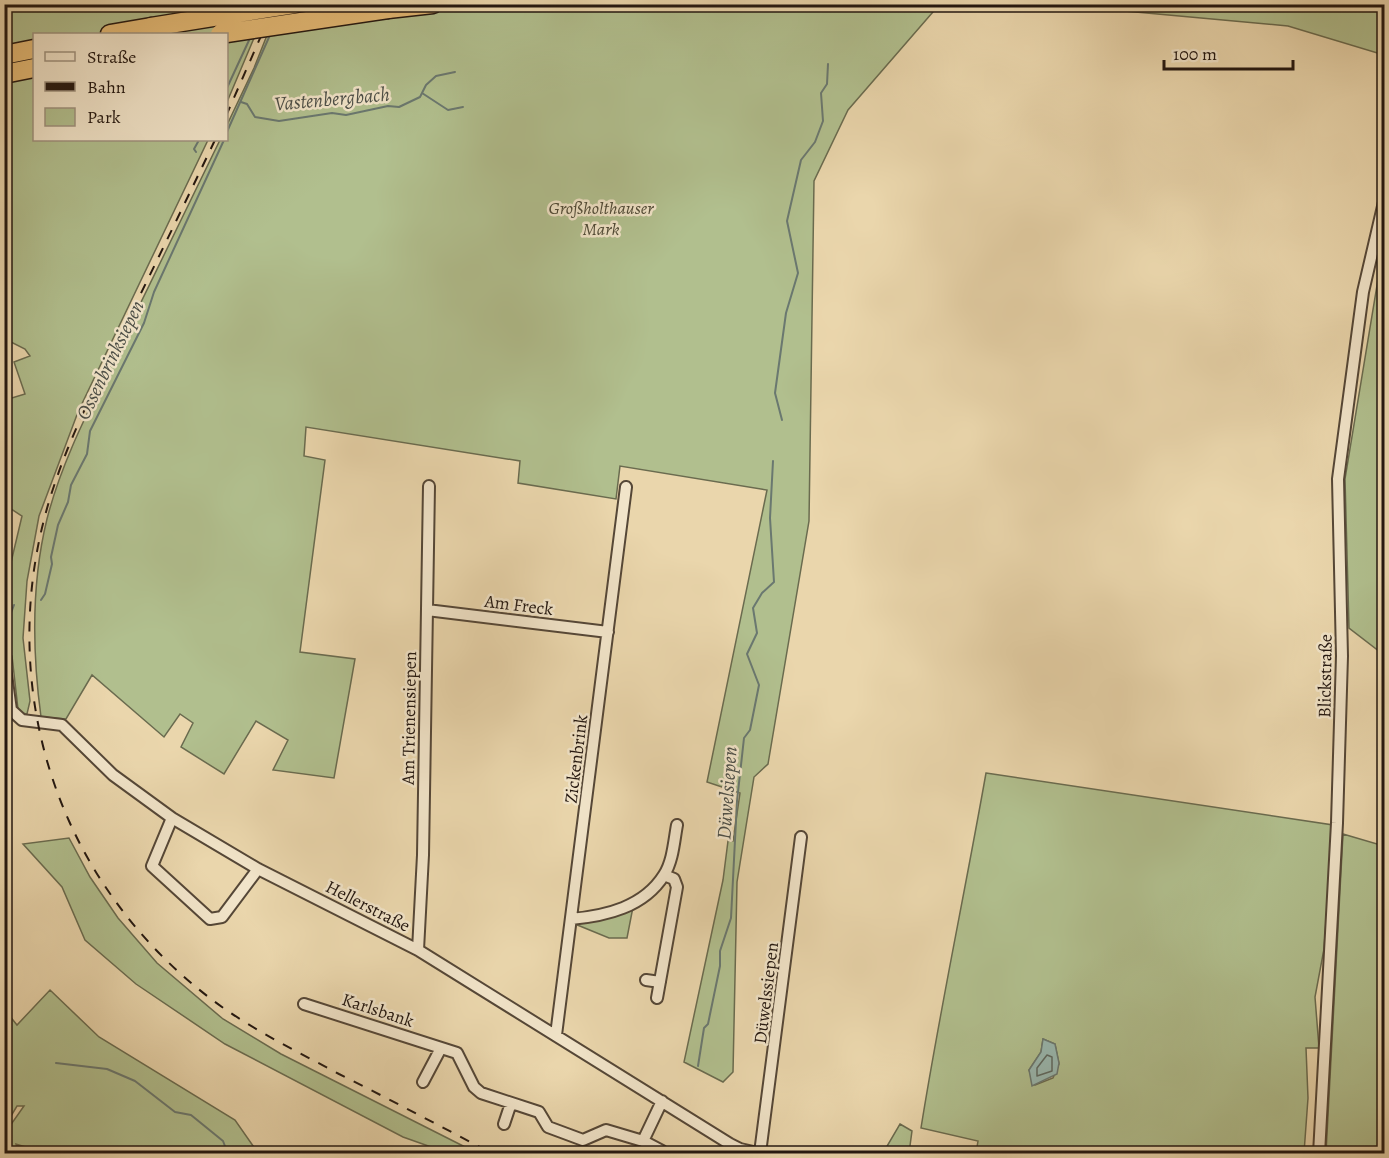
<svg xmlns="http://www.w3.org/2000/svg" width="1389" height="1158" font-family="Alegreya,serif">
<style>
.green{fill:#b1bf8e;stroke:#6a6b4f;stroke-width:1.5;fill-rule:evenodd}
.water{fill:#99b8b0;stroke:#6a7870;stroke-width:1.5}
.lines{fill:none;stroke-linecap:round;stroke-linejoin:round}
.shore{stroke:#5e6860;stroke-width:1.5}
.stream{stroke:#6a7870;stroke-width:2}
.street-casing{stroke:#554737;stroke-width:14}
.highway-casing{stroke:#231710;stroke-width:21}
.street{stroke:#f1e4c9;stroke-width:10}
.highway{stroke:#e5bb76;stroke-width:18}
.rail{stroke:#231710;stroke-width:2;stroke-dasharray:10 10;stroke-linecap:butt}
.highway-bridge-casing{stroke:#231710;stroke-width:21;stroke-linecap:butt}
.highway-bridge{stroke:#e5bb76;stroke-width:18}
.labels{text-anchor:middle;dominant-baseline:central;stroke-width:5;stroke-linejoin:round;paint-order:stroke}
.park-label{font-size:18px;font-style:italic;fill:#4e4936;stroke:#f1e4c9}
.street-label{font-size:18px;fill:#231710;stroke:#f1e4c9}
.water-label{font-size:20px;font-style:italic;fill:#4c4f48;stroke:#f1e4c9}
</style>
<rect width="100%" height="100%" fill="#ead6ac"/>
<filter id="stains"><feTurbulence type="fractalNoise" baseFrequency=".00333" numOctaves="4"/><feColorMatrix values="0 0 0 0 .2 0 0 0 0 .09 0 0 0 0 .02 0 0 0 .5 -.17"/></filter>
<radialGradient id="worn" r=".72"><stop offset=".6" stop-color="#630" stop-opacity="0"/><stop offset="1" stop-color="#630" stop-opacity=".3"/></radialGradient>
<!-- green -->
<path class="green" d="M5,5h263l-41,97 -1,-68h-192v106h174l-130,272 -39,104 -12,65 -4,57 7,63 -3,13 -6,-1 -3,-4 -6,-53 -7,-9 -1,-55 18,-76 -17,-11v-105l20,-6 -11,-32 16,-6 -5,-7 -20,-10z
M279,5h660l-91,105 -34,71 -5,340 -41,243 -14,13 -17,105 -4,190 -10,10 -39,-20 39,-182 5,-39h5l7,-48 -33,-11 60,-292 -147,-24 -4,33 -98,-16 2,-22 -214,-34 -2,29 21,4 -25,192 55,7 -21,119 -61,-8 15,-30 -32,-19 -32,53 -43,-27 12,-24 -13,-9 -16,23 -72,-62 -26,44 -25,-2c-9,-67 -10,-133 6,-198 15,-59 44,-113 70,-167 34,-71 69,-142 103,-212h6l1,-15 27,-57z
M1059,5h325v50l-96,-29z
M1384,243v412l-35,-27 -4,-149z
M986,773l347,52 -9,124 -9,48 4,51h-13l2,50 -4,55h-328l2,-12 -57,-13c19,-119 44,-236 65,-355zM1043,1039l12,5 4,20 -6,14 -18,7 -6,-15 12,-18z
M1343,834l41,12v307h-58z
M69,838l21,39 28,41 39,45 66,56 58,35 196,99h-29l-45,-16 -178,-93 -89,-60 -51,-44 -23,-53 -39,-43z
M633,907l-6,31h-18l-34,-14z
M50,990l49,47 136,83 23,33 -209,1 -33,-10 2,9h-13v-20l19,-27h-7l-12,20v-116l12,15z
M900,1124l12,7 -3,22h-26z"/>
<!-- water -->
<path class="water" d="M1043,1039l12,5 4,19 -2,11 -25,12 -3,-16 12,-18z"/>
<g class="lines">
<!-- shore -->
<path class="shore" d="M1047,1055l5,2v14l-15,5v-8z"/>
<!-- stream -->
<path class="stream" d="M226,90l25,-54
M422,93l26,17 15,-3
M241,102l6,2 8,13 24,4 53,-8 14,2 42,-9 11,1 21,-10 6,-12 10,-9 19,-4
M226,134l44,-99
M196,152l-2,-3 5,-9
M782,420l-7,-27 11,-80 12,-40 -11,-52 14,-61 14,-18 8,-21 -2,-28 6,-9 1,-20
M41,600l4,-6 7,-30 -1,-7 7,-32 10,-23 3,-17 16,-31 3,-23 54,-108 10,-31 70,-152
M4,631l10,-26
M4,710l6,18 -6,10
M56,1063l51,6 28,12 40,31 16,3 32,26 5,13
M698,1066l6,-38 4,-4 12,-58v-15l11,-33 6,-117 7,-63 6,-8 9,-45 -12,-31 10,-21 -4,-25 9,-15 12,-11 -4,-64 3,-57"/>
<!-- street casing -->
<g class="street-casing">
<path id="street" d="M427,610l181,22
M4,660l7,50 11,10 40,5 51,50 59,43 86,51 160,81 312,194 10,5 22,5
M172,818l-20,48 58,53 12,-2 36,-48
M571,919c35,-3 73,-12 93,-44 9,-14 10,-34 13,-50
M418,950l5,-95 6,-369
M646,980l14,2
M657,998l20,-111 -3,-8 -10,-4
M304,1004l153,49 17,34 7,6 58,19 9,15 35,13 23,-10 37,11 19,10 -1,3
M556,1035l70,-548
M423,1082l18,-34
M504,1124l7,-21
M643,1141l19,-40
M760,1153l41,-316
M1319,1154l18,-331 5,-167 -4,-177 25,-187 21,-90"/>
</g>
<!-- highway casing -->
<g class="highway-casing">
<path id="highway" d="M388,9l45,-5
M110,34l41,-7
M4,55l30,-6
M4,74l30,-6"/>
</g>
<!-- street -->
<use href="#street" class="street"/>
<!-- highway -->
<use href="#highway" class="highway"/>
<!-- rail -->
<path class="rail" d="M226,116l49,-112
M215,140c-31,65 -63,131 -95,196 -23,48 -48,96 -65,147 -38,110 -34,231 14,338 33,74 87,139 153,186 37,26 78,46 117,67 52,26 103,53 154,80"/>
<!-- highway-bridge casing -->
<g class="highway-bridge-casing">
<path id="highway-bridge" d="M151,27l143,-23
M220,34l168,-25"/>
</g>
<!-- highway-bridge -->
<use href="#highway-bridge" class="highway-bridge"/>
</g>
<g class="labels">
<!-- park labels -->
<g class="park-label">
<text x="601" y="208">Großholthauser<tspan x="601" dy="21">Mark</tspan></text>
</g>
<!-- street labels -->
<g class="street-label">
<text transform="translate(519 605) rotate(7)">Am Freck</text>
<text transform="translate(1325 676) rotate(-89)">Blickstraße</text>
<text transform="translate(409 718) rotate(-89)">Am Trienensiepen</text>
<text transform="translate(576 759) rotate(-83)">Zickenbrink</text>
<text transform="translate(368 906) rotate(27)">Hellerstraße</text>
<text transform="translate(766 993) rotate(-83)">Düwelssiepen</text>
<text transform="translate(378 1010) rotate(18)">Karlsbank</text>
</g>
<!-- water labels -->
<g class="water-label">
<text transform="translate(332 99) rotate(-5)">Vastenbergbach</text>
<text transform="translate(110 360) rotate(-64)">Ossenbrinksiepen</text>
<text transform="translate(727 793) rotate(-86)">Düwelsiepen</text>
</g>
</g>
<!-- margin -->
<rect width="1389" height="1158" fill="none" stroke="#ead6ac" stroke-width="24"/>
<rect x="6" y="6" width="1377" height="1146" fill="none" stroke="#231710" stroke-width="3"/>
<rect x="12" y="12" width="1365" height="1134" fill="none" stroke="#231710" stroke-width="1.5"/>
<!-- legend -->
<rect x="33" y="33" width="195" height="108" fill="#f1e4c9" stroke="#9f927f" stroke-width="1.5"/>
<rect x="45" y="52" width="30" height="9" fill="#f1e4c9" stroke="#9f927f" stroke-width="1.5"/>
<text x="87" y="63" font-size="18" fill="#231710">Straße</text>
<rect x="45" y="82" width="30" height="9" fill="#231710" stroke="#9f927f" stroke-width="1.5"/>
<text x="87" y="93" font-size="18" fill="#231710">Bahn</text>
<rect x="45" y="108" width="30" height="18" fill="#b1bf8e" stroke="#9f927f" stroke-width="1.5"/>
<text x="87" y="123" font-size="18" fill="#231710">Park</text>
<!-- scale -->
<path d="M1164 60v9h129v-9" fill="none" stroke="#231710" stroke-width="3"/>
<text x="1173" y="60" font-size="18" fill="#231710" stroke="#f1e4c9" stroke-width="4.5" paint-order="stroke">100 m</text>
<rect width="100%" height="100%" filter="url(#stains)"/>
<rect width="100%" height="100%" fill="url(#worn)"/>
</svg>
